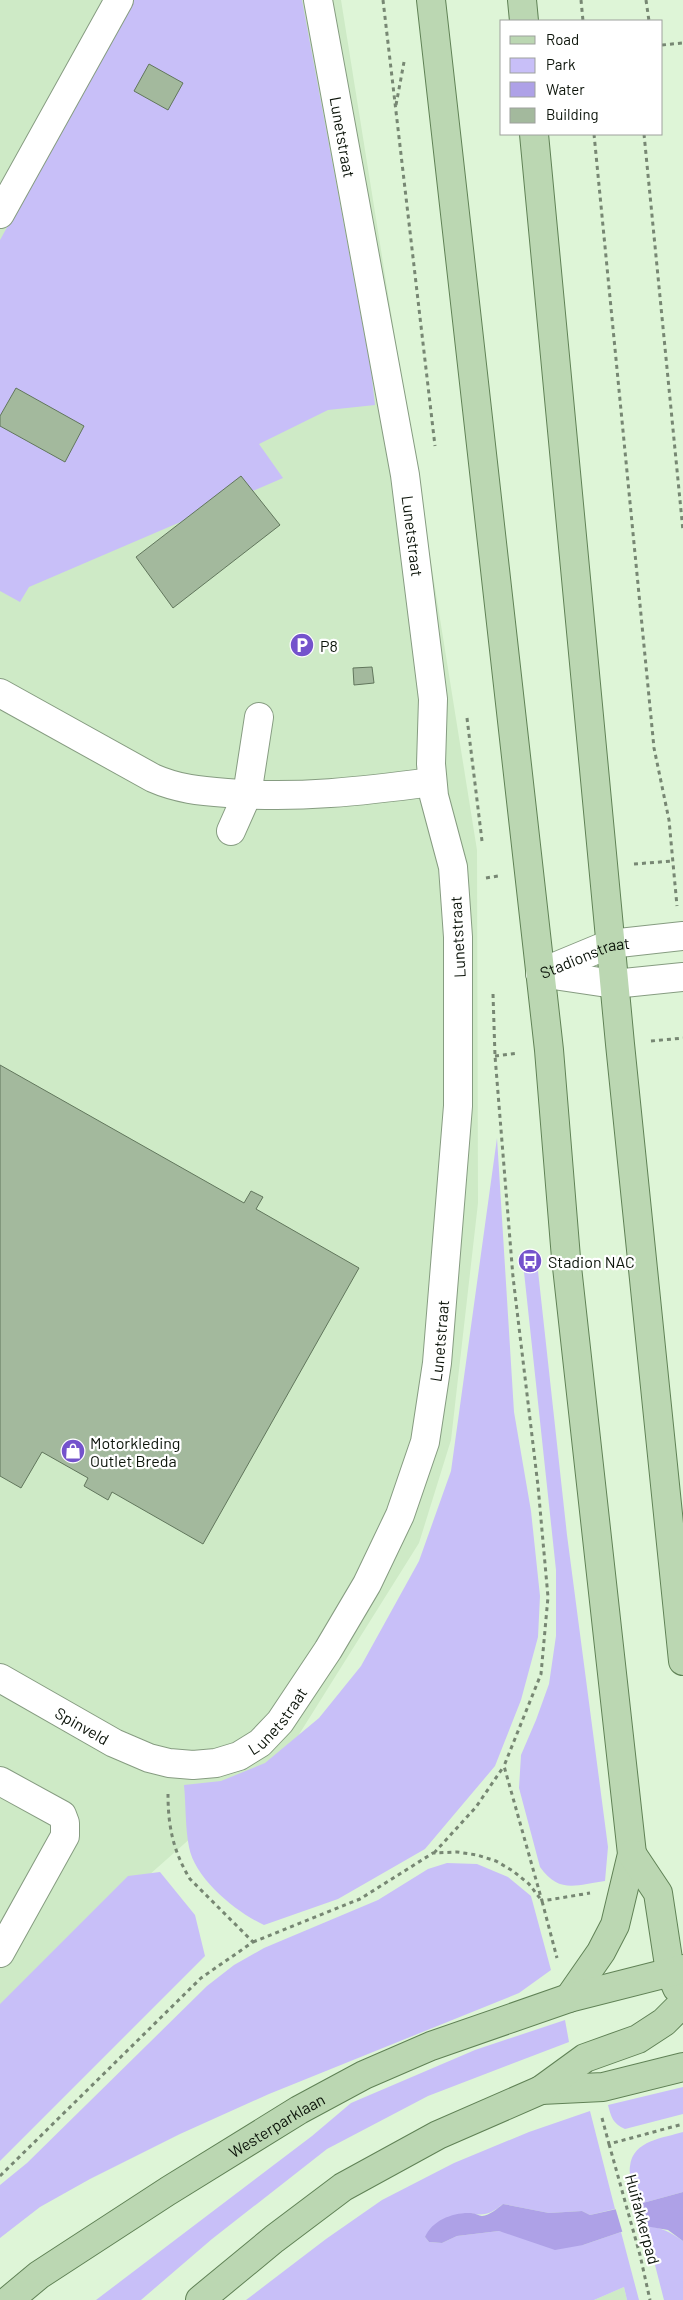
<svg xmlns="http://www.w3.org/2000/svg" width="683" height="2300" font-family="Barlow,sans-serif">
<style>
.built{fill:#ceeac6}
.green{fill:#c8bff8}
.water{fill:#aea1e7}
.pier{fill:#def5d7}
.building{fill:#a3b99d;stroke:#61765c}
.lines{fill:none;stroke-linecap:round;stroke-linejoin:round}
.minor-casing{stroke:#869c81;stroke-width:30}
.major-casing{stroke:#608256;stroke-width:30}
.path{stroke:#778773;stroke-width:3;stroke-dasharray:4 4;stroke-linecap:butt}
.minor{stroke:#fff;stroke-width:28}
.major{stroke:#bbd7b2;stroke-width:28}
.labels{text-anchor:middle;dominant-baseline:central;stroke-width:4.5;stroke-linejoin:round;paint-order:stroke}
.street-label{font-size:16px;fill:#0c140a;stroke:#fff}
.poi-label{font-size:16px;fill:#0c140a;stroke:#fff;text-anchor:start}
</style>
<rect width="100%" height="100%" fill="#def5d7"/>
<!-- built -->
<path class="built" d="M0,0h341l136,850 1,353 -27,237 -32,103 -131,209 -288,255z
M624,2287l3,13h-33z"/>
<!-- green -->
<path class="green" d="M133,0h169l69,370 4,35 -47,5 -69,34 24,34 -254,109 -9,15 -20,-11v-351z
M497,1138l17,274 17,99 9,85 -2,41 -17,63 -26,66 -70,83 -87,50 -74,26c-28,-13 -69,-46 -75,-78 -4,-20 -3,-42 -5,-62l37,-4 44,-18 54,-45 42,-52 58,-105 32,-90z
M538,1271l29,264 41,312 -3,34c-29,4 -46,13 -65,-14l-21,-79 2,-33 15,-35 13,-36 7,-48v-66l-32,-298z
M447,1863l30,1 31,13 23,19 20,74 -32,23 -250,101 -89,40 -90,45 -50,28 -40,31v-53l27,-22 180,-177 27,-21 30,-17 114,-48 50,-31z
M160,1872l35,43 10,41 -205,205v-157l128,-128z
M565,2020l4,22 -141,54 -101,53 -115,90 -71,61h-45l216,-164 39,-33 124,-53z
M683,2087v27l-58,15c-12,-5 -14,-12 -17,-24z
M590,2111l25,98 -25,6 -8,-4 -33,2 -46,-9c-11,9 -19,13 -32,9l-46,24 4,5 13,1 15,-7 42,-5 84,14 38,-13 18,68h-12l-3,-13 -30,13h-348l80,-61 56,-39 72,-37 75,-31z
M683,2132v60l-44,12c-3,-11 -11,-26 -9,-38 3,-26 34,-28 53,-34z
M645,2226c16,1 25,6 38,15v59h-19z"/>
<!-- water -->
<path class="water" d="M683,2192v49l-15,-11 -23,-4 -24,6 -38,13 -28,5 -56,-19 -42,5 -15,7 -13,-1 -4,-5c7,-17 29,-25 46,-24 4,0 8,3 11,3 8,-1 15,-7 21,-12l46,9 33,-2 8,4 49,-11z"/>
<!-- pier -->
<path class="pier" d="M637,2202l7,27 -21,5 -8,-27z"/>
<!-- building -->
<path class="building" d="M149,64l34,19 -15,27 -34,-19z
M16,388l68,38 -19,36 -65,-36v-10z
M241,476l39,49 -107,83 -37,-51z
M372,667l2,16 -20,2 -1,-17z
M0,1065l244,138 7,-12 12,6 -7,12 103,59 -156,276 -91,-52 -4,8 -24,-14 4,-8 -46,-26 -21,36 -21,-12z"/>
<g class="lines">
<!-- minor casing -->
<g class="minor-casing">
<g id="minor">
<path d="M0,214l119,-214"/>
<path d="M0,693l153,85c25,11 47,13 74,15 69,6 137,-2 205,-11"/>
<path d="M231,831l16,-36 12,-78"/>
<path id="s1" d="M540,973l70,-29 73,-8"/>
<path d="M540,973l74,11 69,-7"/>
<path id="s2" d="M0,1678l114,65 35,15 20,5 24,2 23,-2 23,-7 21,-13 20,-21 48,-72 39,-66 33,-69 25,-73 12,-79 21,-257v-169l-5,-70 -19,-71 -3,-32 2,-65 -28,-224 -87,-475"/>
<path d="M0,1781l62,34 3,8v13l-65,117"/>
</g>
</g>
<!-- major casing -->
<g class="major-casing">
<g id="major">
<path d="M431,0l118,1050 17,208 66,596 -17,71 -14,27 -32,46"/>
<path d="M522,0l2,21"/>
<path d="M534,134l86,910 63,617"/>
<path d="M632,1854l26,39 12,79 7,16"/>
<path d="M541,2090l62,-3 80,-20"/>
<path id="s3" d="M9,2300l30,-25 129,-84 131,-81 65,-35 67,-29 138,-48 114,-29"/>
<path d="M200,2300l74,-61 69,-52 95,-52 103,-45 44,-32 53,-19 26,-17 19,-19"/>
</g>
</g>
<!-- path -->
<path class="path" d="M383,0l52,446
M581,0l2,21
M646,0l3,21
M662,45l21,-2
M396,105l8,-43
M594,134l60,614 15,72 8,86
M644,134l39,397
M467,718l15,123
M634,864l39,-3
M486,878l12,-2
M493,994l2,62 18,221 25,209 10,111 -7,77 -37,92 38,135 48,-8
M651,1041l32,-3
M495,1056l23,-3
M434,1853l42,-46 28,-41
M253,1942l107,-43 73,-46 24,-1 20,3 19,6 17,10 16,13 13,17 15,57
M602,2118l7,26 74,-20
M609,2144l31,111 10,45
M0,2176l201,-198 52,-36 -63,-63c-17,-28 -22,-53 -22,-85"/>
<!-- minor -->
<use href="#minor" class="minor"/>
<!-- major -->
<use href="#major" class="major"/>
</g>
<!-- icons -->
<defs>
<g id="parking-disc" transform="scale(1.25)"><circle r="9.5" fill="#7453cc" stroke="#fff"/><path d="M-3.5-5.5H1a3.5 3.5 0 0 1 0 7H-1V5.5H-3.5ZM-1-3.4V-.6H.8a1.4 1.4 0 0 0 0-2.8Z" fill="#fff"/></g>
<g id="bus-disc" transform="scale(1.25)"><circle r="9.5" fill="#7453cc" stroke="#fff"/><path d="M-5-6H5V4H4V6H2V4H-2V6H-4V4H-5ZM-3.5-4V0h7V-4ZM-3.5 1.2v1.5H-2V1.2ZM2 1.2v1.5H3.5V1.2Z" fill="#fff"/></g>
<g id="shop-disc" transform="scale(1.25)"><circle r="9.5" fill="#7453cc" stroke="#fff"/><path d="M-5-2.5h2.3a2.7 3.5 0 0 1 5.4 0H5L5.5 6h-11ZM-1.5-2.5h3a1.5 2.3 0 0 0-3 0Z" fill="#fff"/></g>
</defs>
<g fill-rule="evenodd">
<use href="#parking-disc" x="302" y="645"/>
<use href="#bus-disc" x="530" y="1261"/>
<use href="#shop-disc" x="73" y="1451"/>
</g>
<g class="labels">
<!-- street labels -->
<g class="street-label">
<text transform="translate(343 137) rotate(80)">Lunetstraat</text>
<text transform="translate(413 536) rotate(83)">Lunetstraat</text>
<text transform="translate(457 937) rotate(-93)">Lunetstraat</text>
<text stroke="none"><textPath href="#s1" startOffset="48">Stadionstraat</textPath></text>
<text stroke="none"><textPath href="#s2" startOffset="734">Lunetstraat</textPath></text>
<text stroke="none"><textPath href="#s2" startOffset="314">Lunetstraat</textPath></text>
<text stroke="none"><textPath href="#s2" startOffset="95">Spinveld</textPath></text>
<text stroke="none"><textPath href="#s3" startOffset="320">Westerparklaan</textPath></text>
<text transform="translate(643 2219) rotate(75)">Huifakkerpad</text>
</g>
<!-- poi labels -->
<g class="poi-label">
<text x="320" y="645">P8</text>
<text x="548" y="1261">Stadion NAC</text>
<text x="90" y="1442">Motorkleding<tspan x="90" dy="18">Outlet Breda</tspan></text>
</g>
</g>
<!-- legend -->
<rect x="500" y="20" width="162" height="115" fill="#ffffff" stroke="#9ea19d"/>
<rect x="510" y="36" width="25" height="8" fill="#bbd7b2" stroke="#9ea19d"/>
<text x="546" y="45" font-size="15" fill="#0c140a">Road</text>
<rect x="510" y="58" width="25" height="15" fill="#c8bff8" stroke="#9ea19d"/>
<text x="546" y="70" font-size="15" fill="#0c140a">Park</text>
<rect x="510" y="82" width="25" height="15" fill="#aea1e7" stroke="#9ea19d"/>
<text x="546" y="95" font-size="15" fill="#0c140a">Water</text>
<rect x="510" y="108" width="25" height="15" fill="#a3b99d" stroke="#9ea19d"/>
<text x="546" y="120" font-size="15" fill="#0c140a">Building</text>
</svg>
